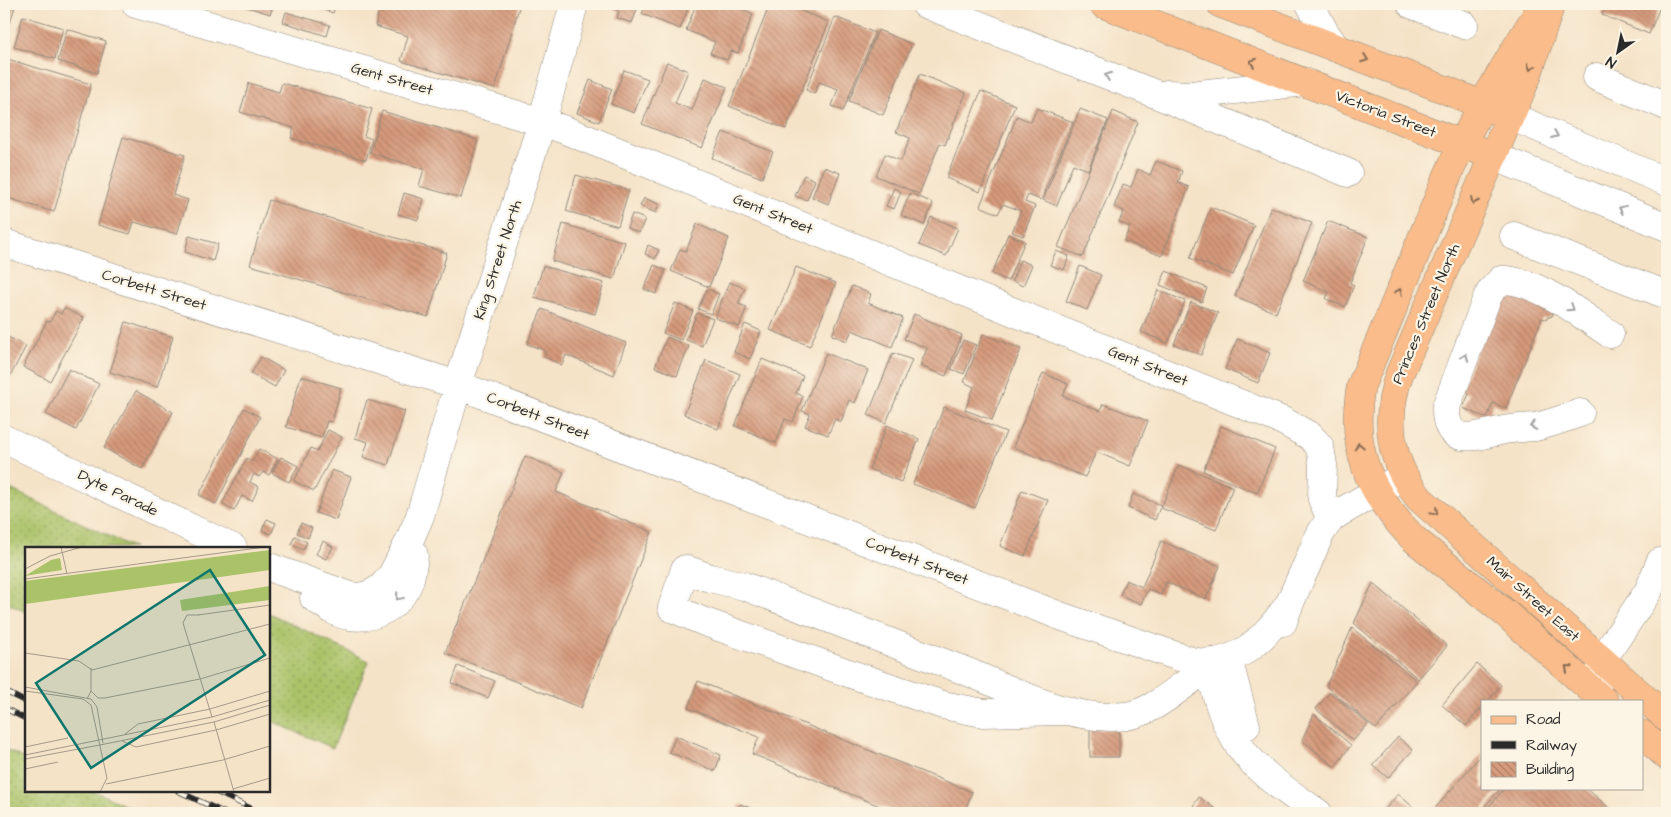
<svg xmlns="http://www.w3.org/2000/svg" width="1671" height="817" font-family="'Architects Daughter',sans-serif">
<style>
.grass{fill:url(#grass-dots);stroke:#6a764a}
.building{fill:url(#building-back-hatch)}
.lines{fill:none;stroke-linecap:round;stroke-linejoin:round}
.minor-casing{stroke:#90877a;stroke-width:29}
.major-casing{stroke:#90877a;stroke-width:29}
.minor{stroke:#fff;stroke-width:28}
.major{stroke:#f9bc8a;stroke-width:28}
.rail-casing{stroke:#2b2b2b;stroke-width:5.5}
.rail{stroke:#fcf5e5;stroke-width:4;stroke-dasharray:11;stroke-linecap:butt}
.oneway{stroke:#886c56}
.oneway2{stroke:#a0a0a0}
.labels{text-anchor:middle;dominant-baseline:central;stroke-width:4.5;stroke-linejoin:round;paint-order:stroke}
.street-label{font-size:15px;fill:#2b2b2b;stroke:#fcf5e5}
.inset-road{fill:none;stroke:#a49989;stroke-width:1}
.view{fill:#0f766e;fill-opacity:0.15;stroke:#0f766e;stroke-width:2.5}
.inset-edge{fill:none;stroke:#2b2b2b;stroke-width:2.5}
</style>
<defs>
<pattern id="grass-dots" width="8" height="8" patternUnits="userSpaceOnUse" patternTransform="scale(1.25)"><rect width="8" height="8" fill="#aac268"/><path d="M2 2h.1M6 6h.1" fill="none" stroke="#8b9e56" stroke-width="1.8" stroke-linecap="round"/></pattern>
<pattern id="building-back-hatch" width="6" height="6" patternUnits="userSpaceOnUse" patternTransform="scale(1.25)"><rect width="6" height="6" fill="#d69a7c"/><path d="M-1 5l2 2M0 0l6 6M5-1l2 2" fill="none" stroke="#ae7e66"/></pattern>
</defs>
<rect width="100%" height="100%" fill="#fcf5e5"/>
<filter id="ink" filterUnits="userSpaceOnUse"><feTurbulence type="fractalNoise" baseFrequency=".02" numOctaves="2"/><feDisplacementMap in="SourceGraphic" scale="10" xChannelSelector="R" yChannelSelector="G"/><feConvolveMatrix kernelMatrix="1 2 1 2 8 2 1 2 1" color-interpolation-filters="sRGB"/></filter>
<filter id="wash" filterUnits="userSpaceOnUse"><feTurbulence type="fractalNoise" baseFrequency=".0096" numOctaves="4" result="noise"/><feDisplacementMap in="SourceGraphic" scale="20" xChannelSelector="R" yChannelSelector="G"/><feGaussianBlur stdDeviation="1.12" result="paint"/><feColorMatrix in="noise" values="0 0 0 0 0 0 0 0 0 0 0 0 0 0 0 0 0 1.4 0 .05"/><feComposite in="paint" operator="in"/></filter>
<g filter="url(#wash)">
<rect width="100%" height="100%" fill="#f5e3c8"/>
<!-- grass -->
<path class="grass" d="M4,486l130,62h-108v64l-22,-10z
M269,613l100,48 -36,87 -64,-28z
M4,749l22,10v32h68l48,22h-138z"/>
<g id="blocks">
<!-- building -->
<path class="building" d="M4,4h12l-6,18 -6,-2z
M244,4h30l-4,10 -26,-8z
M304,4h32l-3,9z
M381,4h139l-25,85 -94,-28 7,-25 -33,-10z
M610,4h29l-7,19 -15,-5 2,-7 -10,-4z
M646,4h44l-10,25 -38,-15z
M696,4h46l-2,4 13,6 -15,39 -7,-2 -4,9 -17,-7 5,-11 -29,-12z
M770,4h13l46,18 -43,107 -57,-23z
M1606,4h55l-12,30 -47,-19z
M286,12l44,13 -3,11 -44,-14z
M23,16l40,12 -8,31 -41,-12z
M835,17l40,16 -32,78 -11,-5 6,-17 -19,-7 -5,12 -8,-4z
M67,29l39,12 -9,32 -39,-12z
M878,30l34,14 -29,71 -34,-14z
M4,58l87,26 -37,128 -50,-15z
M667,62l21,9 -13,32 17,7 13,-32 22,9 -25,61 -60,-24z
M624,70l24,9 -14,34 -23,-9z
M920,74l46,19 -21,52 -5,-2 -21,51 -43,-18 9,-22 16,7 9,-23 -14,-6z
M590,80l22,9 -13,33 -22,-9z
M249,83l30,9 3,-9 90,26 -8,27 8,3 -6,21 -75,-22 3,-10 -54,-16z
M981,91l34,14 -35,87 -34,-14z
M1037,108l36,14 -32,78 -13,-5 -3,7 10,4 -12,30 -11,-4 9,-21 -18,-7 -5,10 -18,-8 37,-90 14,6z
M1080,109l28,11 -20,50 -15,-6 -16,42 -14,-6z
M382,111l96,29 -17,58 -42,-12 5,-17 -54,-16z
M1113,111l25,11 -55,135 -25,-10z
M723,132l50,20 -11,26 -50,-20z
M123,137l62,18 -12,40 15,5 -11,34 -43,-12 -4,12 -32,-9z
M1156,161l26,10 -4,12 11,4 -27,69 -38,-15 6,-14 -11,-5 5,-11 -10,-4 9,-23 8,3 7,-18 12,6z
M824,167l16,6 -12,31 -16,-7z
M576,175l53,15 -11,36 -52,-15z
M804,175l11,5 -8,20 -12,-4z
M894,188l7,4 -7,17 -8,-3z
M404,193l20,6 -6,21 -20,-6z
M910,193l23,10 -9,22 -23,-10z
M644,198l15,6 -3,9 -16,-7z
M269,200l178,53 -19,64 -178,-52z
M1211,207l43,18 -21,50 -43,-17z
M1271,207l41,16 -36,90 -41,-17z
M632,214l13,5 -6,14 -12,-5z
M931,217l27,11 -12,28 -27,-11z
M1328,221l40,16 -18,46 4,2 -9,22 -19,-8 3,-7 -26,-11z
M563,224l62,18 -11,37 -62,-18z
M697,224l32,14 -20,49 -38,-16 9,-22 6,2z
M1008,234l17,7 -17,40 -16,-7z
M189,236l29,8 -5,17 -28,-9z
M648,245l11,5 -4,9 -10,-5z
M1056,251l13,5 -5,14 -14,-5z
M1020,260l12,5 -9,21 -11,-5z
M654,265l12,5 -10,24 -12,-5z
M543,266l61,17 -9,31 -61,-17z
M1080,266l21,9 -14,35 -21,-9z
M796,267l40,16 -26,63 -40,-16z
M1166,271l41,17 -5,14 -42,-17z
M729,282l16,6 -7,16 9,3 -8,20 -24,-9z
M1503,282l52,27 -3,7 -7,3 -3,-1 -36,90 -13,-5 -6,15 -24,-10 6,-14 -8,-3z
M852,286l19,8 -3,9 35,15 -11,29 -40,-17 -5,11 -15,-6z
M707,289l12,5 -8,20 -13,-5z
M1158,290l27,11 -17,42 -27,-11z
M1191,302l27,11 -17,42 -27,-11z
M675,303l18,8 -12,29 -18,-7z
M64,308l20,10 -34,63 -27,-14 24,-46 3,1 6,-11 5,3z
M542,309l84,34 -12,32 -48,-20 -4,10 -18,-8 2,-6 -19,-7z
M697,313l16,6 -11,27 -16,-6z
M914,314l48,21 -16,41 -26,-10 7,-18 -23,-9z
M126,322l47,15 -16,50 -47,-15z
M745,324l16,7 -11,28 -16,-7z
M983,334l38,15 -29,71 -27,-10 9,-23 -10,-5z
M4,335l22,11 -22,42z
M667,337l22,9 -12,30 -22,-9z
M1237,339l33,14 -12,30 -33,-14z
M963,340l13,5 -12,29 -13,-5z
M826,353l42,17 -13,33 -6,-3 -8,22 -6,-3 -7,16 -23,-9 5,-12 -8,-3z
M893,353l19,7 -26,63 -18,-8z
M261,357l23,13 -9,17 -24,-13z
M762,359l41,17 -7,17 7,3 -10,26 -8,-3 -9,24 -41,-17z
M706,360l34,14 -22,55 -34,-15z
M69,369l30,15 -23,46 -30,-16z
M1043,373l25,11 -5,12 37,15 3,-7 45,17 -18,45 -34,-14 -11,25 -72,-30z
M301,376l40,12 -9,34 -5,-1 -5,17 -36,-11z
M136,391l37,21 -31,57 -38,-21z
M367,400l38,11 -17,54 -25,-8 5,-15 -13,-4z
M944,407l62,25 -31,76 -62,-24z
M244,408l16,9 -44,87 -17,-9z
M887,425l32,14 -18,43 -32,-13z
M1221,426l54,23 -18,44 -54,-22z
M328,430l14,7 -28,54 -20,-10 17,-33 6,4z
M259,449l19,10 -9,16 -6,-3 -4,5 -5,-3 -4,8 9,5 -7,14 -10,-5 -8,15 -12,-7 25,-46 5,4z
M525,456l39,16 -8,20 96,40 -71,176 -136,-55z
M281,457l17,9 -9,16 -17,-9z
M1179,465l54,22 -17,43 -55,-22z
M332,470l19,7 -15,43 -20,-7z
M1022,490l26,10 -23,56 -25,-10z
M1133,494l28,11 -6,15 -27,-12z
M267,519l9,4 -5,11 -9,-4z
M301,523l11,5 -4,10 -11,-5z
M295,536l12,6 -4,8 -12,-6z
M323,541l10,6 -7,12 -10,-5z
M1161,541l59,25 -14,33 -40,-17 -5,13 -13,-6 -7,15 -21,-9 6,-15 16,7z
M1373,583l74,63 -29,33 -64,-56z
M1352,628l65,53 -41,48 -50,-43z
M1477,664l24,21 -13,16h-6v6l-16,19 -24,-21z
M458,666l37,15 -7,17 -36,-15z
M698,681l274,111 -8,21h-67l-145,-59 7,-17 -71,-29z
M1330,692l38,32 -15,17 -37,-32z
M1314,714l37,31 -16,22 -33,-27z
M1090,729l29,1v27h-29z
M676,736l45,19 -6,16 -46,-19z
M1398,737l15,13 -25,28 -15,-13z
M1482,754v34h19l-22,25h-48z
M1505,788h81l29,25h-127l-3,-2z
M1398,794l22,19h-38z
M1199,797l22,16h-24l-6,-4z
M740,804l23,9h-27z"/>
</g>
</g>
<g filter="url(#ink)">
<use href="#blocks" fill-opacity="0" stroke="#90877a" stroke-width="1"/>
<g class="lines">
<!-- minor casing -->
<g class="minor-casing">
<path id="minor" d="M136,4l406,118 23,8 718,291 27,15 10,11 3,18 -1,34 9,20
M925,4l228,89 195,80
M1310,4l14,27 12,17
M1411,4l53,21
M1597,77l70,29
M1167,94l24,1 114,-13
M1510,116l157,66
M1493,156l174,71
M1514,236l153,59
M4,243l454,142 605,232 128,44c45,9 75,-24 98,-57
M1580,413c-15,5 -30,11 -45,14 -11,1 -21,1 -31,3 -26,5 -59,20 -58,-23l41,-109 4,-7 10,-11c33,-2 82,36 109,54
M4,439l229,109
M269,567l81,29 9,1 12,-3 11,-7 10,-12 15,-29 13,-30 38,-131 84,-263 32,-118
M314,598c11,7 22,16 35,18 26,4 50,-10 60,-34 3,-9 4,-18 5,-27
M1283,622c6,-19 14,-36 23,-55 8,-18 13,-37 28,-51l69,-40
M1228,659l18,67
M1208,663c7,25 12,51 25,73 17,32 56,57 85,77
M1596,693l6,-33 47,-70 11,-28
M1065,711l-82,2 -40,-8 -92,-31 -149,-53 -30,-13 13,-39 25,9 34,8c72,28 144,55 216,83 53,20 108,54 166,47 24,-3 46,-23 66,-37"/>
</g>
<!-- major casing -->
<g class="major-casing">
<path id="major" d="M1103,4l375,146
M1221,4l225,86 53,22
M1551,4l-24,73 -128,298c-15,44 -10,88 21,124l247,219
M1539,11c-34,54 -67,108 -92,166l-86,209c-12,63 9,109 53,153l91,74 99,88
M1642,734l25,22"/>
</g>
<!-- minor -->
<use href="#minor" class="minor"/>
<!-- major -->
<use href="#major" class="major"/>
<!-- rail casing -->
<g class="rail-casing">
<path id="rail" d="M4,691l22,11
M4,708l22,11
M178,791l47,22
M214,791l47,22"/>
</g>
<!-- rail -->
<use href="#rail" class="rail"/>
</g>
<!-- one-way arrows -->
<defs><path id="oneway-chevron" d="M-2-3.5L2.5 0L-2 3.5" fill="none" stroke-width="1.6" stroke-linecap="round" stroke-linejoin="round" transform="scale(1.25)"/></defs>
<g class="oneway">
<use href="#oneway-chevron" transform="translate(1365 59) rotate(21)"/>
<use href="#oneway-chevron" transform="translate(1253 62) rotate(-159)"/>
<use href="#oneway-chevron" transform="translate(1531 67) rotate(110)"/>
<use href="#oneway-chevron" transform="translate(1474 201) rotate(114)"/>
<use href="#oneway-chevron" transform="translate(1399 292) rotate(-67)"/>
<use href="#oneway-chevron" transform="translate(1359 446) rotate(-101)"/>
<use href="#oneway-chevron" transform="translate(1435 512) rotate(42)"/>
<use href="#oneway-chevron" transform="translate(1568 668) rotate(-139)"/>
</g>
<g class="oneway2">
<use href="#oneway-chevron" transform="translate(1108 76) rotate(-159)"/>
<use href="#oneway-chevron" transform="translate(1555 135) rotate(23)"/>
<use href="#oneway-chevron" transform="translate(1622 209) rotate(-158)"/>
<use href="#oneway-chevron" transform="translate(1571 308) rotate(34)"/>
<use href="#oneway-chevron" transform="translate(1465 357) rotate(-69)"/>
<use href="#oneway-chevron" transform="translate(1533 426) rotate(171)"/>
<use href="#oneway-chevron" transform="translate(399 597) rotate(130)"/>
</g>
</g>
<g class="labels">
<!-- street labels -->
<g class="street-label">
<text transform="translate(392 79) rotate(16)">Gent Street</text>
<text transform="translate(1386 114) rotate(21)">Victoria Street</text>
<text transform="translate(773 214) rotate(22)">Gent Street</text>
<text transform="translate(498 260) rotate(-72)">King Street North</text>
<text transform="translate(154 290) rotate(17)">Corbett Street</text>
<text transform="translate(1426 314) rotate(-67)">Princes Street North</text>
<text transform="translate(1148 366) rotate(22)">Gent Street</text>
<text transform="translate(538 416) rotate(21)">Corbett Street</text>
<text transform="translate(118 493) rotate(26)">Dyte Parade</text>
<text transform="translate(917 561) rotate(21)">Corbett Street</text>
<text transform="translate(1533 599) rotate(42)">Mair Street East</text>
</g>
</g>
<!-- overview -->
<g transform="translate(25 547)">
<rect width="245" height="245" fill="#f5e3c8"/>
<path d="M245,3v20l-245,34v-23zM35,11l2,12 -37,6 26,-16zM245,39v14l-88,11 -2,-11z" fill="#aac268"/>
<path class="inset-road" d="M36,0l6,27M0,22l25,-13 32,-9M0,32l240,-32M173,68l72,-10M174,68h-12l-4,8 29,94M0,106l54,8 13,9M67,123l178,-46M0,140l66,12 6,8 6,36M0,144l58,8 8,6 16,73 -7,14M66,144l7,7h7l95,-19 70,-21M62,152l4,-8v-23M189,175l20,70M100,187l13,-10 72,-15 60,-18M74,193l113,-23 58,-17M97,194l14,6 80,-17 54,-16M75,198l114,-23 56,-17M0,200l43,-9M0,208l74,-15M0,212l75,-14M0,222l33,-7M81,237l117,-24 47,-14M208,242l37,-11"/>
<path class="view" d="M185,23l55,85 -174,113 -55,-85z"/>
<rect width="245" height="245" class="inset-edge"/>
</g>
<!-- margin -->
<rect width="1671" height="817" fill="none" stroke="#fcf5e5" stroke-width="20"/>
<!-- legend -->
<rect x="1481" y="700" width="162" height="90" fill="#fcf5e5" stroke="#a8a49b"/>
<rect x="1491" y="716" width="25" height="8" fill="#f9bc8a" stroke="#a8a49b"/>
<text x="1526" y="724" font-size="15" fill="#2b2b2b">Road</text>
<rect x="1491" y="741" width="25" height="8" fill="#2b2b2b" stroke="#a8a49b"/>
<text x="1526" y="750" font-size="15" fill="#2b2b2b">Railway</text>
<rect x="1491" y="762" width="25" height="15" fill="url(#building-back-hatch)" stroke="#a8a49b"/>
<text x="1526" y="774" font-size="15" fill="#2b2b2b">Building</text>
<!-- north arrow -->
<g transform="translate(1618 52) rotate(213)" stroke="#fcf5e5" stroke-width="4" paint-order="stroke">
<path d="M0-4L9 19L0 12L-9 19Z" fill="#2b2b2b"/>
<text y="-8" font-size="14" font-weight="bold" text-anchor="middle" fill="#2b2b2b">N</text>
</g>
</svg>
